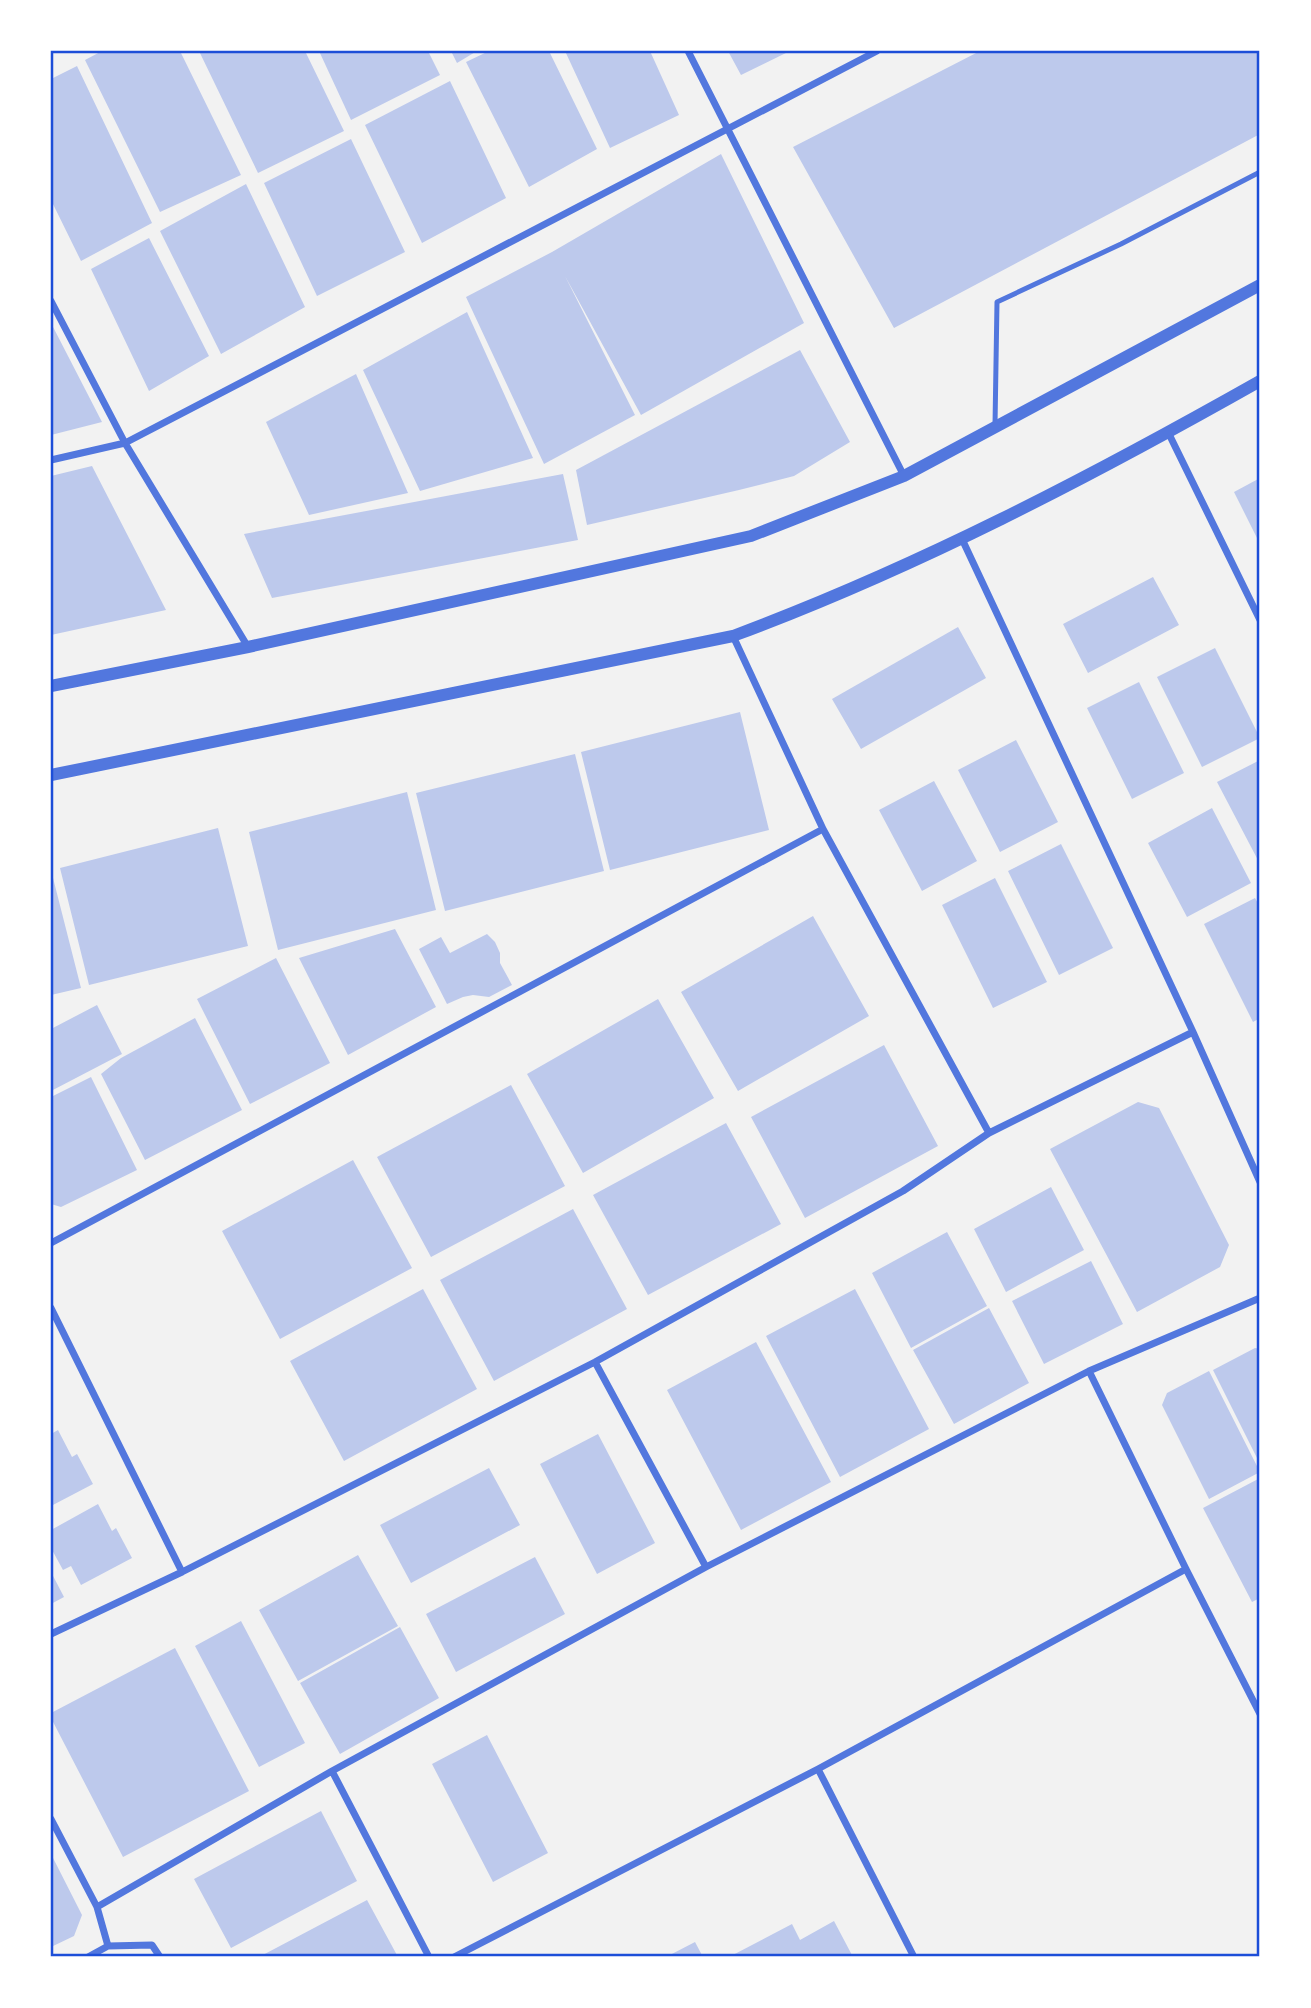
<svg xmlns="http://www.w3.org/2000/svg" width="1311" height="2008" font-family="'PT Sans',sans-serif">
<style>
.building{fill:#bdc9ec}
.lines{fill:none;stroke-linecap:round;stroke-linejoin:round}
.service{stroke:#5277de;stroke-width:5}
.minor{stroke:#5277de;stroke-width:7}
.tertiary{stroke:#5277de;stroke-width:12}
.neatline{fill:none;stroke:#1d4ed8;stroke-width:2.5}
</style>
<rect width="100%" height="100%" fill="#f2f2f2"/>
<!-- building -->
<path class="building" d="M102,51h78l61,124 -81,37 -75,-152z
M199,51h106l39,80 -86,42z
M319,51h109l12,24 -89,45z
M451,51h26l-20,12z
M489,51h60l48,98 -68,38 -63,-125z
M565,51h85l29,64 -69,33z
M728,51h62l-49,24z
M980,51h280v83l-366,194 -101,-181z
M77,66l75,157 -71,38 -30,-61v-121z
M450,81l56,117 -84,45 -57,-118z
M351,139l54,113 -88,44 -53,-113z
M721,154l83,169 -163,92 -76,-139 70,139 -91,49 -78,-167 86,-45z
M246,184l59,123 -84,47 -61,-123z
M149,238l60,118 -60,35 -58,-122z
M467,312l66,146 -113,33 -57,-121z
M51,323l51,99 -51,13z
M800,350l50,92 -56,34 -55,14 -152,35 -11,-55z
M356,374l52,119 -99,22 -43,-93z
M92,466l74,144 -115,25v-159z
M563,474l15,66 -306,58 -28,-64z
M1260,478v66l-26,-52z
M1153,577l26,48 -91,48 -25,-49z
M958,627l28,51 -125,71 -29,-50z
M1215,648l45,90 -58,29 -45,-90z
M1139,682l45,91 -52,26 -45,-91z
M740,712l29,118 -159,40 -29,-118z
M1016,740l42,82 -58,30 -42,-82z
M575,754l29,117 -159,40 -29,-118z
M1260,760v104l-43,-82z
M934,781l43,80 -55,30 -43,-81z
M407,792l29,118 -158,40 -29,-118z
M1212,808l39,75 -64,34 -39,-74z
M218,828l30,118 -159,39 -29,-117z
M1061,844l52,104 -54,27 -51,-104z
M51,870l30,118 -30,7z
M995,878l52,104 -54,26 -51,-103z
M1255,898l5,9v111l-7,4 -49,-98z
M813,916l56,100 -131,75 -57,-99z
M395,929l41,78 -88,48 -49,-97z
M487,934l8,8 5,11v10l12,22 -23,12 -16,-2 -10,2 -16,7 -28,-55 22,-12 9,16z
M276,958l54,105 -80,41 -53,-105z
M658,999l56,99 -131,75 -56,-99z
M97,1005l25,49 -71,37v-62z
M195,1018l47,92 -97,50 -44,-86 20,-16z
M884,1045l54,101 -133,72 -54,-101z
M91,1077l46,93 -76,37 -10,-3v-107z
M511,1085l54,101 -134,71 -54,-100z
M1138,1102l21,6 70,137 -9,22 -83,45 -87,-163z
M726,1123l55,101 -133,71 -55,-100z
M353,1160l59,108 -132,71 -58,-108z
M1051,1187l33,63 -78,42 -32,-63z
M573,1209l54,100 -133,72 -54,-101z
M947,1232l40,74 -76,42 -39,-75z
M1091,1261l32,63 -79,40 -32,-63z
M423,1289l54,100 -133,72 -54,-100z
M855,1289l74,140 -89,48 -74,-141z
M989,1308l40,75 -75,41 -41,-74z
M756,1342l75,140 -90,48 -74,-140z
M1255,1348l5,1v115l-47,-94z
M1209,1371l51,101 -51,27 -47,-94 5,-12z
M58,1430l14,27 5,-3 16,30 -42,22v-72z
M598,1434l57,109 -58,31 -57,-110z
M489,1468l31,57 -109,58 -31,-58z
M1260,1478v120l-8,4 -49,-94z
M98,1504l14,27 4,-3 16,30 -51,27 -10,-19 -8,4 -12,-22v-18z
M358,1555l40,71 -100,55 -39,-71z
M535,1557l30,57 -109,58 -30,-58z
M51,1572l13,25 -13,7z
M241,1621l64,122 -46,24 -64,-121z
M400,1627l39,71 -99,56 -40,-71z
M175,1648l74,143 -126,66 -72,-139v-5z
M487,1735l61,118 -55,29 -61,-118z
M321,1811l36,70 -126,67 -37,-69z
M51,1854l31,61 -8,21 -23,11z
M367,1900l31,57h-139z
M834,1921l19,36h-124l63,-33 8,16z
M695,1942l8,15h-37z"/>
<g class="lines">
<!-- service -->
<path class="service" d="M995,425l2,-123 124,-58 139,-72"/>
<!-- minor -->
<path class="minor" d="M688,51l216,425
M51,301l74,142 123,204
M1168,432l92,188
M51,460l74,-17 752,-392
M962,539l231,493 67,150
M733,636l90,193 166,304
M51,1243l772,-414
M51,1308l131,264
M595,1362l111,205
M1089,1371l97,198 74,145
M51,1634l131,-62 413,-210 308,-171 86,-58 204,-101
M818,1769l96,188
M332,1771l97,186
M51,1819l46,88 11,39
M97,1907l235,-136 374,-204 383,-196 171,-73
M88,1957l20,-11 44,-1 8,12
M454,1957l364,-188 368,-200"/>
<!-- tertiary -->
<path class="tertiary" d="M51,686l197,-39 503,-111 153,-60 356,-191
M51,775l682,-139c183,-68 357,-159 527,-255"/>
</g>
<!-- border -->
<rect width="1311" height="2008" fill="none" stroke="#ffffff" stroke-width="105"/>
<rect x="52" y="52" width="1206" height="1903" class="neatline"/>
</svg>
